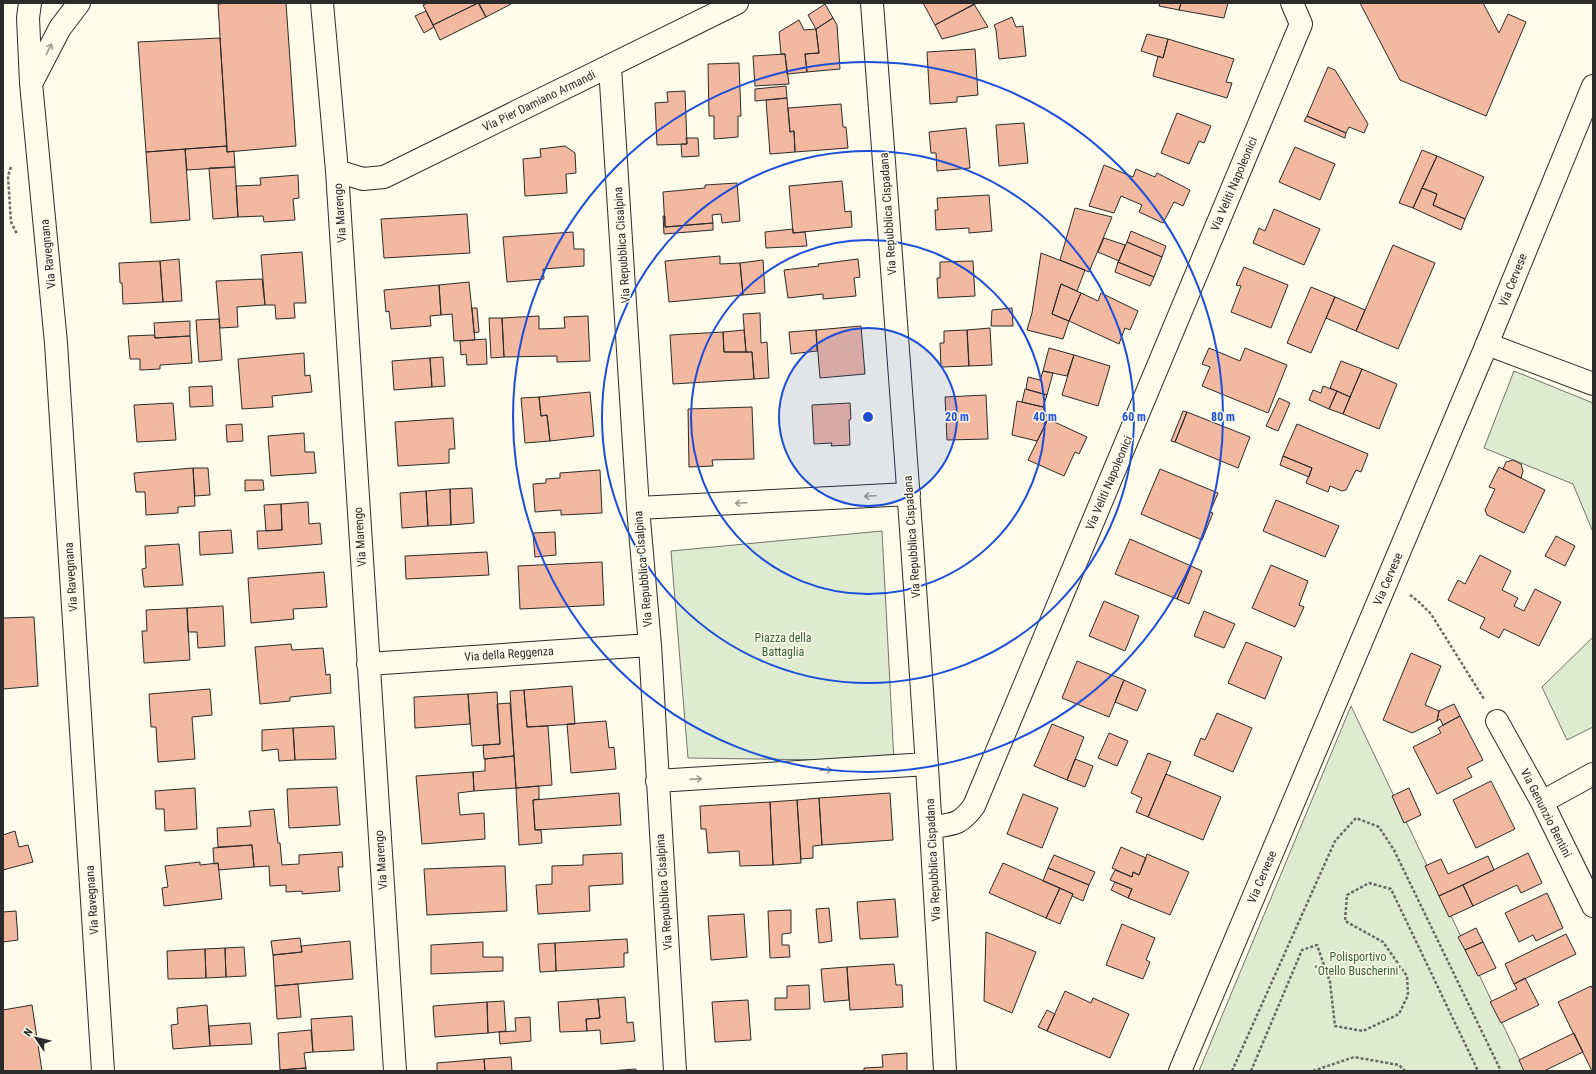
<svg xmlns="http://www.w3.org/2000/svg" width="1596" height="1074" font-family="'Roboto Condensed',sans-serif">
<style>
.green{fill:#deebd1;stroke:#74746e}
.building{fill:#f2b8a0;stroke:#2b2b2b}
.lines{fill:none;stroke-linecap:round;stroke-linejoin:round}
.minor-casing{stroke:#2b2b2b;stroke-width:24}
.secondary-casing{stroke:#2b2b2b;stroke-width:24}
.primary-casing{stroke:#2b2b2b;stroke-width:24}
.path{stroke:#6a6964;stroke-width:2.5;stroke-dasharray:3 2;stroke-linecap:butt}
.minor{stroke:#fdfbea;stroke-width:22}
.secondary{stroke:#fdfbea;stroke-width:22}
.primary{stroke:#fdfbea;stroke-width:22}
.oneway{stroke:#9e9d94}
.ring{fill:none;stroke:#1d4ed8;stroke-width:2}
.labels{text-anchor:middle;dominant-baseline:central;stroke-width:3;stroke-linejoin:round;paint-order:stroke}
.street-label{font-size:12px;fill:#2b2b2b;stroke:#fdfbea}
.park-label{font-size:12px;fill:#34623c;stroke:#fdfbea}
.centre{fill:#1d4ed8;stroke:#fdfbea;stroke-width:2}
.ring-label{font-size:12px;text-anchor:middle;font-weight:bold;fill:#1d4ed8;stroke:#fdfbea;stroke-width:3;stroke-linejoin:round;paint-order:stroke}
</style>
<rect width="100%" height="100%" fill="#fdfbea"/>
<!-- green -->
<path class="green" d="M1514,371l79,32v129l-20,-48 -89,-36z
M882,531l12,230 -206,-3 -17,-207z
M1593,637v90l-26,13 -25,-53z
M1351,706l174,365h-326z"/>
<!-- building -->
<path class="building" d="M229,3h57l10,143 -69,6 -9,-148z
M428,3h50l-45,22 -10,-20z
M478,3l8,14 -46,23 -7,-15z
M479,3h34l-27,14z
M923,3h54l-42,22z
M1160,3h21l-2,7 -20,-4z
M1181,3h47l-4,15 -45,-8z
M1360,3h123l16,30 9,-19 18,8 -40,94 -86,-36z
M825,4l8,14 -17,11 -8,-14z
M974,4l14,23 -46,12 -7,-14z
M426,11l8,16 -10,6 -9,-17z
M1012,17l4,10 7,-1 3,30 -27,3 -3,-29 -2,-5z
M833,18l4,7 3,44 -33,3 -2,-18 14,-1 -3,-24z
M799,20l5,10 12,-1 3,24 -14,1 2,18 -20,2 -2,-20h-4l-2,-22z
M1147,34l21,5 -5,19 -22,-7z
M220,38l7,108 -81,6 -8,-110z
M1168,39l66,20 -8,23 6,1 -5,15 -74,-22 5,-20 5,2z
M975,49l3,46 -21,2v5l-27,2 -3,-52z
M785,54l4,30 -34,2 -2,-30z
M739,63l2,53h-3v21l-24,2v-23h-5l-1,-52z
M1328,67l7,3 33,54 -4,9 -15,-6 -3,6 -39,-17z
M786,86l1,12 -32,3v-12z
M685,91l2,53 -30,1 -2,-42 13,-1 -1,-10z
M787,98l3,34 4,-1 1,21 -25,2 -4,-54z
M841,104l2,23h3l2,21 -53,4 -1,-21 -4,1 -2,-24z
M1177,113l34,13 -7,17 -5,-2 -10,23 -28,-11z
M1307,116l39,17 -1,5 -41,-17z
M1024,123l4,40 -29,3 -3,-41z
M966,128l4,40 -33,3 -1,-18h-5l-2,-21z
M686,138h12l1,18 -17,1 -1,-13h6z
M227,146v6l7,-1 1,16 -48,3 -2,-21z
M565,146l10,7 1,20 -10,1 1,19 -42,3 -2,-37 18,-2 -1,-8z
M1295,147l40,17 -15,36 -41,-18z
M185,149l5,71 -39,3 -5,-71z
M1422,150l15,6 -24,52 -14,-5z
M1437,156l47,21 -19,42 -32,-14 4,-11 -15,-6z
M1104,165l29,12 3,-8 19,8 2,-4 33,17 -7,16 -9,-4 -11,21 -24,-11 3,-7 -21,-9 -7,17 -25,-7z
M235,167l3,50 -25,2 -4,-51z
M298,175l1,23 -6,1 2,21 -31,2 -1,-6 -25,1 -2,-31 25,-1 -1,-7z
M842,181l3,31 6,-1 1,16 -59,6 -4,-47z
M737,183l3,38 -18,2 -1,-9 -9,1 1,8 -48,4 -2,-35 42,-4v-3z
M1422,188l15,6 -4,11 32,14 -4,11 -48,-22z
M989,195l3,36 -23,2v-5l-33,2 -1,-20h3l-1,-12z
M1075,208l37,9 -23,55 -29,-12z
M1274,209l46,20 -16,36 -51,-22 6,-15 6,3z
M467,214l3,39 -86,5 -3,-39z
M663,216h2v11l48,-4v7l-49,4z
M793,229v4l12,-1 2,14 -41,2 -1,-16z
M1131,231l35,15 -4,11 -35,-15z
M573,232l1,17h10v17l-41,3 1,10 -37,3 -4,-45z
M1104,238l21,7 -6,16 -21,-9z
M1127,242l35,15 -8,20 -36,-15z
M1393,245l42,18 -37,86 -42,-18z
M302,252l4,51h-12l1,15 -19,1 -1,-14h-10l-4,-50z
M1041,253l44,17 -8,21 -16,-7 -9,30 17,7 -6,18 -36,-9 5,-17z
M720,256v8l20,-1 3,32 -74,7 -4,-41z
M179,259l3,42 -19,1 -3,-41z
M858,259l2,18 -6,1 2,18 -33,3v-5l-35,4 -4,-28 35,-4 -1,-2z
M763,260l2,33 -22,2 -3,-32z
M160,261l3,41 -40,2 -1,-21h-2l-1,-20z
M973,261l2,35 -37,2 -1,-20h3v-16z
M1118,262l36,15 -4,9 -35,-14z
M1244,267l44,18 -17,43 -40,-16 10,-26 -5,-1z
M262,279l3,26 -28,2 1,20 -18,1 -4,-47z
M469,282l6,58 -21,1 -2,-27 -11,1 -2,-30z
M1061,284l20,9 -12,28 -17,-7z
M439,285l2,30 -11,1 1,10 -40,3 -2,-18 -3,1 -2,-22z
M1311,287l24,10 -24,56 -24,-10z
M1081,293l17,8 3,-8 37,18 -8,19 -5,-2 -6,16 -50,-23z
M1335,297l30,13 -9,21 -30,-13z
M472,308h5l2,24 -5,1z
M1012,308l1,18h-22l1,-16z
M760,313l1,30 6,-1 2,36 -15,1 -2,-27h-6l-3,-38z
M539,316v13l26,-1 -1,-11 24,-1 2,45 -33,1v-6l-53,1 -2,-39z
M489,318h13l2,39 -13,1z
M219,319l3,41 -23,2 -3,-42z
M190,321v15l-35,2 -1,-15z
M861,326l4,48 -45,4 -4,-48z
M990,328l2,37 -23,1 -2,-36z
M744,330l2,22h-22l-1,-20z
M816,330l1,21 -26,3 -2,-22z
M967,330l2,36 -28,1 -1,-24h4v-12z
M723,332l1,20h28l2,27 -81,5 -3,-49z
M154,335l1,3 35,-2 2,27 -32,2v4l-20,1v-11h-10l-2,-23z
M486,339l1,25 -20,1 -1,-11 -5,1 -1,-14z
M1049,348l25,7 -7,21 -24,-5z
M1209,348l31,13 5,-13 42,17 -19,48 -66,-27 8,-19 -8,-3z
M304,353l1,23 5,-1 2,17 -40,4 1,11 -31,2 -4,-50z
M1074,355l36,11 -12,40 -36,-11z
M443,357l2,29 -13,1 -2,-29z
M430,358l2,29 -38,3 -2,-29z
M1341,361l21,8 -12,28 -20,-9z
M1362,369l35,15 -18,45 -36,-15z
M1043,371l10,2 -6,22 -21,-6 2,-12 12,3z
M212,386l1,20 -23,1 -1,-20z
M1323,386l14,5 -8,18 -20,-9 4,-10 8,3z
M1025,389l22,6 -4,12 -21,-5z
M1337,391l13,6 -7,17 -14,-5z
M590,392l4,44 -44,5 -3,-26 -6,1 -2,-19z
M986,395l2,44 -41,1 -2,-43z
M539,397l2,19 6,-1 3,26 -25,2 -4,-45z
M1279,398l11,5 -12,28 -12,-5z
M1017,401l26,6 5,12 -11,22 -25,-6z
M173,403l3,37 -39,2 -3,-37z
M850,403l1,16 -2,1 1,25 -19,1 1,-3 -18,1 -2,-39z
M752,407l2,52 -42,1 1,6 -24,1 -1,-58z
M1183,411l4,1 -12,30 -4,-1z
M1187,412l63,25 -12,31 -63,-26z
M453,418l2,31h-6v14l-51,3 -3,-44z
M1048,419l39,18 -8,17 -4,-2 -11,24 -36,-16z
M242,424l1,17 -16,1 -1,-17z
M1297,424l71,30 -7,18 -5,-2 -10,20 -4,1 -12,-5 -2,6 -22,-9 6,-15 -29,-12z
M304,433l1,19h9l2,21 -45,3 -3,-40z
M1283,456l29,12 -3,9 -29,-12z
M1513,460l8,4 2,7 -2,7 -18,-9 3,-7z
M1499,467l46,23 -21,43 -37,-18 -2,-5 10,-21 -6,-2z
M193,468h15l2,27 -15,1z
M193,468l2,38 -17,1v6l-32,2 -1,-23h-9l-2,-19z
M1160,469l58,24 -8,19 3,1 -11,27 -61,-26z
M600,470l2,43 -41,2v-5l-26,2 -2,-28 13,-1v-4l14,-1v-5z
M245,480h18l1,10 -19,1z
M472,488l2,35 -23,2 -1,-36z
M450,489l1,36 -23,1 -2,-35z
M426,491l2,35 -26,2 -2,-35z
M1276,500l63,26 -14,31 -62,-26z
M308,502l1,22 11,-1 2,21 -64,5 -1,-18 25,-1 -1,-26z
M281,504l1,26 -16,1 -2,-26z
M231,530l2,23 -33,2 -1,-23z
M555,532l1,23 -21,2 -2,-24z
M1556,536l19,10 -10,20 -20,-10z
M1130,539l61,27 -14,33 -62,-25z
M179,544l4,41 -39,2 -2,-18 4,-1 -1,-22z
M487,552l2,23 -83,4 -1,-23z
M1480,555l31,16 -9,19 16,8 -4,8 10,5 11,-22 26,13 -22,44 -35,-17 -5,9 -19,-10 5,-10 -37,-18 10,-20 7,4z
M602,562l2,43 -84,4 -2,-43z
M1271,565l37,16 -9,24 5,2 -9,20 -43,-19z
M1191,566l11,5 -13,33 -12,-5z
M324,572l3,35 -34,2 1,10 -43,4 -3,-45z
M1104,601l35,15 -14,35 -36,-15z
M223,606l2,40 -27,2 -1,-16h-9l-1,-24z
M187,608l3,52 -46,3 -2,-32h5l-1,-21z
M1204,611l31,13 -11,24 -30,-12z
M34,617l4,69 -35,3v-71z
M1246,642l36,15 -17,42 -37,-16z
M291,644l1,6 31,-2 3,27 4,-1 1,19 -41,4v4l-30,3 -5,-57z
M1411,653l30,13 -16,39 14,6 -2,10 -25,12 -29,-13z
M1077,661l47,19 -15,37 -47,-19z
M1124,680l22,10 -9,21 -22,-9z
M572,686l3,38 -48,3 -3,-37z
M210,689l2,26 -20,2 3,42 -37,3 -2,-35h-5l-2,-33z
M524,690l3,37 21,-1 4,59 -36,3 -6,-97z
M497,692l3,52 -28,2 -4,-52z
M468,694l2,30 -55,4 -1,-31z
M510,703l4,53 -30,3 -1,-14 17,-1 -3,-40z
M1454,704l6,12 -17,9 -3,-6 -3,2 2,-10z
M1217,713l35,15 -19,44 -39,-17 7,-17 4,2z
M1460,716l23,44 -16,8 5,9 -35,17 -24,-47 28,-14 -3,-5z
M606,721l3,27 5,-1 2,22 -45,4 -4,-49z
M1052,724l32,13 -17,43 -33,-14z
M334,726l2,33 -41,1 -2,-32z
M293,728l2,32 -16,1 -1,-12 -16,2v-21z
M1109,733l19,8 -11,25 -19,-8z
M1148,753l23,9 -23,55 -12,-5 6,-14 -11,-5z
M514,756l2,32 -42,3 -1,-19 12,-1v-12z
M1075,759l18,7 -8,21 -18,-7z
M473,772l1,19 -16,2 2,22 24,-2 1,26 -63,5 -6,-68z
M1166,774l55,23 -18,43 -55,-23z
M1491,781l24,48 -39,19 -23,-48z
M539,786v13l-6,1 2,30h6l1,13 -23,2 -3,-57z
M337,787l3,38 -51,3 -2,-39z
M195,788l2,41 -32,2 -1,-22h-8l-1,-18z
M1409,788l12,27 -17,8 -12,-27z
M619,793l2,32 -86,5 -2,-30z
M890,793l3,47 -71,5 -3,-47z
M1023,794l35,14 -16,40 -35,-14z
M819,798l3,47 -9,1v12l-12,1 -4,-59z
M797,800l4,63 -28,2 -3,-63z
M770,802l3,63 -33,1 -1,-15 -31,2 -2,-24h-5l-1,-23z
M274,809l4,34h2l2,22 17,-1v-9l43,-3 1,15h-5l2,24 -38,3v-3l-16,1v-7l-16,1 -1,-20 -15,1 -2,-22 -34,2 -1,-19 34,-2 -2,-15z
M15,831l4,16 9,-2 5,17 -30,8v-35z
M252,845l2,22 -35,3 -1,-7 -4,1 -1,-16z
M1121,847l25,11 -7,17 -6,-3 -1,5 -20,-9z
M622,853l1,31 -34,2 1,25 -52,3 -2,-29 16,-1v-18l31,-1v-10z
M1528,853l14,30 -21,10 -4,-8 -44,21 -10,-21z
M1147,854l42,18 -19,43 -42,-17 4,-9 -22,-9 5,-10 17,7 1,-5 6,3z
M1054,855l41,17 -6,13 -41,-17z
M1488,856l6,14 -55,26 -14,-30 16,-7 7,15z
M200,862v3l18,-2 4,36 -58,7 -2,-18 6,-1 -3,-21z
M1003,863l57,25 -14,30 -57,-25z
M500,866h5l2,45 -80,4 -3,-46z
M1048,868l41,17 -6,16 -11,-5 1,-2 -30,-13z
M1115,882l17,7 -4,9 -17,-8z
M1463,885l10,21 -24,11 -10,-21z
M1060,888l13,6 -13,30 -14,-6z
M1547,893l16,35 -27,13 -3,-6 -14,7 -14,-29z
M895,899l3,38 -38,2 -3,-37z
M829,908l3,33 -13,2 -3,-34z
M791,910v23l-9,1v11h7l1,12 -20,1 -2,-47z
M16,911l2,29 -15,2v-30z
M744,914l3,43 -36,3 -3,-44z
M1122,924l33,14 -9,22 4,2 -7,17 -37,-14z
M1476,928l7,14 -18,8 -7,-13z
M986,932l50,20 -24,61 -28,-12z
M1566,934l10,20 -62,30 -9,-20z
M300,938l2,14 -29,3 -2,-14z
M627,939l1,14h-4v14l-68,4 -1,-28z
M350,941l3,38 -78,7 -2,-31 29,-3 -1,-6z
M483,942v15h20v14l-72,3v-29z
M1483,942l13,26 -18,8 -13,-26z
M555,943l1,28 -16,1 -2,-28z
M244,947l2,29 -20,1 -1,-29z
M225,948l1,29 -20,1 -1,-29z
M205,949l1,29 -38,1 -1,-28z
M894,964l2,21h6l1,22 -53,3 -3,-43z
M847,967l2,33 -25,2 -3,-33z
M1525,978l14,27 -38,18 -11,-21 27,-13 -3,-5z
M298,984l3,33 -24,2 -2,-33z
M809,985l1,24 -35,1v-12h12v-12z
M1591,986l2,3v82h-1l-34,-69z
M1065,991l26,12 2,-5 36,16 -19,44 -63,-27z
M625,997l2,26 6,-1 2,19 -34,3 -1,-14 -13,1 -1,-12 14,-1 -2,-19z
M598,999l2,19 -14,1 1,12 -27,1 -2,-30z
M748,1000l3,40 -36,2 -3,-40z
M504,1001l2,30 -18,2 -1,-31z
M487,1002l1,31 -53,4 -2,-31z
M32,1005l10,66h-39v-61z
M207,1005l3,41 -37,3 -2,-24 7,-1 -1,-16z
M1047,1010l8,4 -8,17 -9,-4z
M352,1016l2,34 -41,2 -2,-33z
M530,1017l1,24 -31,3 -1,-12 17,-1 -1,-13z
M250,1023l2,21 -42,2 -1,-20z
M311,1030l2,22 -9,1 2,15 -26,2 -2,-37z
M1574,1033l9,19 -39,19h-20l-5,-11z
M907,1053v18h-43v-3l19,-1 -1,-12z
M511,1057l1,14h-27l-1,-12z
M484,1059l1,12h-48v-8z
M306,1068v3h-26v-1z
M636,1069v2h-28h1z"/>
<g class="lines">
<!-- minor casing -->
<g class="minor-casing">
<path id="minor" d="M322,3l15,168 58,900
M872,3c27,356 54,712 73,1068
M610,67l28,441 12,137 25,426
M337,171l26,8 21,-2 353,-174
M1487,344l106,40
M638,508l271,-14
M368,664l282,-19
M1497,721l45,81 51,104
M657,781l270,-17
M1542,802l51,-28
M932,827c22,-3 28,-2 42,-21l327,-782 -9,-21"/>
</g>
<!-- secondary casing -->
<g class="secondary-casing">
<path id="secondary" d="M1180,1071l307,-727 106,-258"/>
</g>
<!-- primary casing -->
<g class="primary-casing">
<path id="primary" d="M30,3l-2,15 3,65 25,260 47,728
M32,82l28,-54 19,-25"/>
</g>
<!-- path -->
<path class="path" d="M11,167l-3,9 3,46 6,12
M1410,595l9,7 12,12 53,85
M1232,1071l103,-230 21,-23 23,9 15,23 107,221
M1251,1071l51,-121 15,-5 13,37 5,44 28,5 36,-17 9,-19 -1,-19 -24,-34 -38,-21 2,-26 22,-12 22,6 87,182
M1313,1071l41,-14 45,8 6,6"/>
<!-- minor -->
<use href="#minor" class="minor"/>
<!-- secondary -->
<use href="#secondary" class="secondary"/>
<!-- primary -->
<use href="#primary" class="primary"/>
</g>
<!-- one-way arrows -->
<defs><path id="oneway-shaft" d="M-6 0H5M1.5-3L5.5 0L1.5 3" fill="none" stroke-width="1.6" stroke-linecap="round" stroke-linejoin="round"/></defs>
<g class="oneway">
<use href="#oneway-shaft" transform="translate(49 49) rotate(-63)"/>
<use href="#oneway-shaft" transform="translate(870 496) rotate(177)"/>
<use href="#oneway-shaft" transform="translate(741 503) rotate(177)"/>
<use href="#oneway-shaft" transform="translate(826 770) rotate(-4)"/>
<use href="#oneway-shaft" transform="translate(696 779) rotate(-4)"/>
</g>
<!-- distance rings -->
<circle cx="868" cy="417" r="89" fill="#1d4ed8" fill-opacity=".12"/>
<g class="ring">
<circle cx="868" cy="417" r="89"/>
<circle cx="868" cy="417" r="177"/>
<circle cx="868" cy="417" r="266"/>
<circle cx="868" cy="417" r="355"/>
</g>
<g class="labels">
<!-- street labels -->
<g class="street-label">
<text transform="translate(539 101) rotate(-26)">Via Pier Damiano Armandi</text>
<text transform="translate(1234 184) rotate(-67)">Via Veliti Napoleonici</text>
<text transform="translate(340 213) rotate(-94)">Via Marengo</text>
<text transform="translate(888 214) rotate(-94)">Via Repubblica Cispadana</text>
<text transform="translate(622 245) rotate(-94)">Via Repubblica Cisalpina</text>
<text transform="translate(48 254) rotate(-96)">Via Ravegnana</text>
<text transform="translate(1513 280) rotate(-68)">Via Cervese</text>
<text transform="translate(1109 483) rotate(-67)">Via Veliti Napoleonici</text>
<text transform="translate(360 537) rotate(-94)">Via Marengo</text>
<text transform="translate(912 537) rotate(-94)">Via Repubblica Cispadana</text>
<text transform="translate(643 569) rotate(-95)">Via Repubblica Cisalpina</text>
<text transform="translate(71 577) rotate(-94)">Via Ravegnana</text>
<text transform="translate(1388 579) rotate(-67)">Via Cervese</text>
<text transform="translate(509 654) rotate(-4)">Via della Reggenza</text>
<text transform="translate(1546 813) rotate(63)">Via Genunzio Bentini</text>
<text transform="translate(381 860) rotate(-94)">Via Marengo</text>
<text transform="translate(933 860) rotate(-93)">Via Repubblica Cispadana</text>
<text transform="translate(1262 877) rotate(-67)">Via Cervese</text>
<text transform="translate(664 892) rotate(-94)">Via Repubblica Cisalpina</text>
<text transform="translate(92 900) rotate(-94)">Via Ravegnana</text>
</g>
<!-- park labels -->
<g class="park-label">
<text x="783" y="638">Piazza della<tspan x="783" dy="14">Battaglia</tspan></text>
<text x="1358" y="957">Polisportivo<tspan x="1358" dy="14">"Otello Buscherini"</tspan></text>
</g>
</g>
<circle cx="868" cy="417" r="6" class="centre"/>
<g class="ring-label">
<text x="957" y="421">20 m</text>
<text x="1045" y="421">40 m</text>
<text x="1134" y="421">60 m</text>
<text x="1223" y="421">80 m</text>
</g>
<!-- border -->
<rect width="1596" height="1074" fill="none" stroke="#2b2b2b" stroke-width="8"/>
<!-- north arrow -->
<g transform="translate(36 1038) rotate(305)" stroke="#fdfbea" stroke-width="3" paint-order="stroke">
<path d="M0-3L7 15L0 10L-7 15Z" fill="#2b2b2b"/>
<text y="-6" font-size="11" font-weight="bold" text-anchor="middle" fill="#2b2b2b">N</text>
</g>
</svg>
